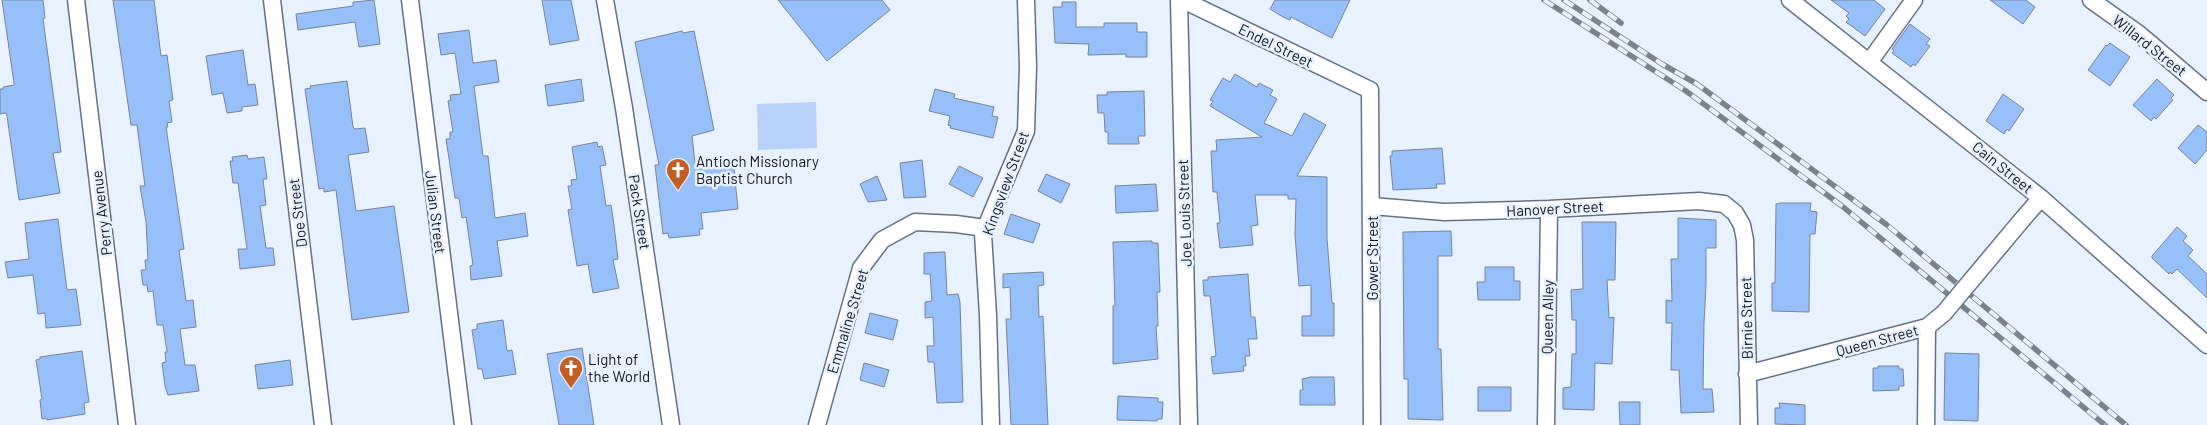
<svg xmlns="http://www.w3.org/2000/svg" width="2207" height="425" font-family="Barlow,sans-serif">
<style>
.green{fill:#b7d2f9}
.building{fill:#97bff9;stroke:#788598}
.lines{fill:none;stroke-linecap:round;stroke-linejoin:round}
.street-casing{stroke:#647184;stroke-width:19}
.street{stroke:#fff;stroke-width:16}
.rail-casing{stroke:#7b828c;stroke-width:5.5}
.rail{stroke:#e8f1fe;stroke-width:4;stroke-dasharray:11;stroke-linecap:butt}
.street-bridge-casing{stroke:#647184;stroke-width:19;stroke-linecap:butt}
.street-bridge{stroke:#fff;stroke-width:16}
.labels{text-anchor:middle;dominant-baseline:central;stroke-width:5;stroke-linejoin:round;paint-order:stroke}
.street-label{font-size:15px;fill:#12171e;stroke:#e8f1fe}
.poi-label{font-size:15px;fill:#12171e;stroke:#e8f1fe;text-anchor:start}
</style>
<rect width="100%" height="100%" fill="#e8f1fe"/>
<!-- green -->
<path class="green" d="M816,102l1,46 -59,2 -1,-46z"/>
<!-- building -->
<path class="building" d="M2,0h41l2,18 -2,1 18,133 -8,1 7,40 -41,7 -12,-84 -1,-3 -6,1v-25h3v-2l11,-2v-2z
M113,0h41l7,56 6,-1 6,45 -4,1 3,21 -5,1 1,4h-2l18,122 -5,1 7,51 7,-1 3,27 -16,2 5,36h10l4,26 -31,4 -3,-9 -3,-23 4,-1 -1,-10h2l-4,-27h-6l-4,-34 -5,1 -1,-7h-4l-2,-15h5l-1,-10h3l-2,-38 -6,-36h5l-8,-61h-6z
M374,0l6,44 -21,3 -4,-25 -57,8 -2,-16 57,-8v-4z
M542,0h29l8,40 -29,5z
M778,0h104l8,10 -63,51z
M1275,0h75l-18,38 -41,-21 -1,3 -7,-3 -13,-8z
M1831,0h43l11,9 -20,27 -19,-14 3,-3 -3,-3 3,-3z
M1990,0h36l9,7 -12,17z
M1062,2h14v25h28v-4h33v9h10v25h-21v-3l-38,1 1,-11 -34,-1 -2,-36h9z
M1910,24l20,15 -4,5 4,2 -15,20 -2,-2 -2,3 -19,-14 2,-3 -2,-1z
M469,30l4,33 23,-3 3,22 -25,4 9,70h5l7,62 30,-5 3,23 -31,5 5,35 -31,4 -1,-14 3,-1 -7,-48 -4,1 -3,-20h-4l-9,-59h4v-7h3l-5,-31 3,-1 -1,-5 11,-1 -6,-41 -14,2 -3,-21z
M682,31l1,2 11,-2 20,99 -22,6 3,27 38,-4 5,50 -37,4 2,16h-4l1,6 -31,3 -1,-5 -5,1 -8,-69h4l-24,-123z
M2110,43l20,14 -20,29 -22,-16 18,-25 1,1z
M243,50l5,35 7,-1 3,21 -16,2v4l-15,2 -4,-20 -11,2 -6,-39z
M1235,74l22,13 2,-4 14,7 -3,5 7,4 -13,24 28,13 12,-23 22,12 -29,51 30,1v61l5,65h2v33h-32v-20h9v-31l-12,1 -4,-51 1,-36h-8v-4h-33l3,30 -7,1 2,19 -33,3 -3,-25h3l-3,-31h-4l-2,-41h6l-1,-11 46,-3 -52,-31 3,-5 -3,-1 13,-22 7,4z
M581,79l3,22 -36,5 -3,-21z
M2157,79l17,16 -3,3 2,2 -17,19 -2,-2 -3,4 -18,-16z
M347,81l6,46 2,2 10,-1 4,24 -21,3 8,56 38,-5 15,106 -57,8 -16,-130 -12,2v-4l-5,1 -14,-100 6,-1 -1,-2z
M935,89l20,5 -1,4 40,9 -2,9 6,1 -5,21 -43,-10 1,-2 -3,-1 2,-9 -21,-5z
M1144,91l1,45h-7l1,8h-31v-12h-3l-1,-19h-6l-1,-18h10v-3z
M2003,94l21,15 -15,22 -2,-2 -3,5 -18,-13z
M2198,125l9,7v18l-12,14 -17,-16z
M597,142l1,5 4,-1 4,19 -6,1 6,40 5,-1 3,20 4,34 -5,1 6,28 -26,5 -5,-29 -11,2 -9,-56 4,-1 -4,-23h4l-1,-6 6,-1 -5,-32z
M1442,148l3,36h-9l1,4 -44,2 -3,-34h2v-5z
M247,155l1,4 16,-2 3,22h-4l3,26 -6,1 6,42h7l2,17 -35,4 -2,-20h9l-9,-66h-5l-3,-22h3l-1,-4z
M922,160l4,37 -22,1 -4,-35z
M959,166l24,12 -10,19 -24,-13z
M1046,174l24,10 -9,19 -23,-12z
M877,176l10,24 -19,2 -8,-18z
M1156,184l2,27 -42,2 -1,-27z
M1781,203h30l-1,8 7,1 -2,22h-5l-1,78 -37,-1v-28h3l1,-79z
M1011,214l29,10 -7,19 -29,-9z
M1678,218l38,2v28h-10v36l-2,39 -1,66h9l2,23 -33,1 -2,-43h-8l1,-47h-6v-23l6,1 -1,-42h7z
M58,219l9,71 9,-1 5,36 -35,3 -1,-15 -7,1 -5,-39 -25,3 -3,-16 24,-3 -4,-36z
M1582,222h34l-1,58h-8l2,38 5,-1 -2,47 -17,-1 -1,47 -31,-1v-21l8,-1 1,-33h4v-34h-4l-1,-30 12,-1z
M2177,227l10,9 -4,5 10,9 -5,6 19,18v24l-30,-29 -5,5 -2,-2 -1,2 -17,-16v-2z
M1451,231l1,25h-14v93h3l2,71 -35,-1v-40h-4l-1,-147z
M1152,241v2h6l2,49h-3l1,34h-2l2,33 -45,5v-58h2l-2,-64z
M945,252l2,43 11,-1 2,8 3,100 -26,1 -3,-41h-6l-1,-16h7l-1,-29 -8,1v-16l7,-1 -2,-27h-6v-21z
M1485,267h29v14h6v19h-42l-1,-18h8z
M1043,272l1,13 -6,1 1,31 4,-1 5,109h-37l-5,-106h5l-1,-32 -7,1v-14z
M1248,274l3,43h4l2,22h-9l2,17h-5l1,10h-3l1,5 -31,3 -2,-17 5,-1 -6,-60h-6l-1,-16h5v-3z
M870,313l28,7 -5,20 -28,-7z
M503,320l4,31 5,-1 4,24 -32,5 -2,-10h-4l-6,-39 5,-1v-5z
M582,348l12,77h-35l-12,-71z
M82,351l7,51 -5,1 1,11 -38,6 -1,-2 -4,1 -2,-19 2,-1 -6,-39 4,-1v-2z
M1945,353l34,1 -1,67 -34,-1z
M290,360l3,25 -35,4 -3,-24z
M864,363l25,7 -5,17 -24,-7z
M1878,366h21v3h4l1,17h-5v4l-26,1v-23h5z
M1311,377h23l1,28h-35v-15h3l-1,-11z
M1478,387h33v24h-33z
M1118,396l40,2v4h5l-1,17h-5v2l-40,-1z
M1619,402h21v23h-20z
M1779,403l26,2v20l-30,-1v-16h5z"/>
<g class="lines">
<!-- street casing -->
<g class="street-casing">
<path id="street" d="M76,0l51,425
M272,0l51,425
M410,0l53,425
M605,0l19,108 47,317
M1179,0l10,425
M1183,0l187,90 2,335
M1790,0l251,198 166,147
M2091,0l48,34 68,58
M1870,61l44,-61
M1372,206l72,6 105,-3 150,-8 25,3 11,9 7,12 3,15 4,185
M2021,221l20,-23
M1747,374l180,-47 17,-14
M817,425l44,-157 21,-28 33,-18 41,2 29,4
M991,425l-3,-110 -5,-81 43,-103 2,-65 -2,-66
M1546,425l3,-216
M1926,425l1,-98"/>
</g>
<!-- street -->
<use href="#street" class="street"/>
<!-- rail casing -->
<g class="rail-casing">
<path id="rail" d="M1544,0l142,91 156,115 263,219
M1564,0l98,64 35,20 190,141 239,200
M1590,0l31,23"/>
</g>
<!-- rail -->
<use href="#rail" class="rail"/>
<!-- street-bridge casing -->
<g class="street-bridge-casing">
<path id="street-bridge" d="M1944,313l77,-92"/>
</g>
<!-- street-bridge -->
<use href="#street-bridge" class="street-bridge"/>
</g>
<!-- icons -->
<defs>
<g id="church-pin" transform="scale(1.25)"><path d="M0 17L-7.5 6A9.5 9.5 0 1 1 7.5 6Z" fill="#c15f24" stroke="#e8f1fe"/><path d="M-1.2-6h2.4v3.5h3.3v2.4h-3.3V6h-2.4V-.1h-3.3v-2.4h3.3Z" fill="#fff"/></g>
</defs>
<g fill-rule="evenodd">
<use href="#church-pin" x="678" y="170"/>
<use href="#church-pin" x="571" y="368"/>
</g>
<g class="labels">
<!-- street labels -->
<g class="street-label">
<text transform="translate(1276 45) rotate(26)">Endel Street</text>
<text transform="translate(2150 45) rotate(38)">Willard Street</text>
<text transform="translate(2003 167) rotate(39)">Cain Street</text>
<text transform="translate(1005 183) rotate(-70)">Kingsview Street</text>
<text transform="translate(1555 208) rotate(-3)">Hanover Street</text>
<text transform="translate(436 212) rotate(83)">Julian Street</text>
<text transform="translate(640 212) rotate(81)">Pack Street</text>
<text transform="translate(101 213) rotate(-97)">Perry Avenue</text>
<text transform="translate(297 213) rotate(-97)">Doe Street</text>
<text transform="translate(1184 213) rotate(-92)">Joe Louis Street</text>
<text transform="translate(1372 258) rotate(-90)">Gower Street</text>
<text transform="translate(1547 317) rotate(-89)">Queen Alley</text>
<text transform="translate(1746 318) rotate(-91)">Birnie Street</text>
<text transform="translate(847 321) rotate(-73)">Emmaline Street</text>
<text transform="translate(1877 340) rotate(-15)">Queen Street</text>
</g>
<!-- poi labels -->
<g class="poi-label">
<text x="696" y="161">Antioch Missionary<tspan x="696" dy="17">Baptist Church</tspan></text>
<text x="588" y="359">Light of<tspan x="588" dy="17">the World</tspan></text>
</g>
</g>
</svg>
